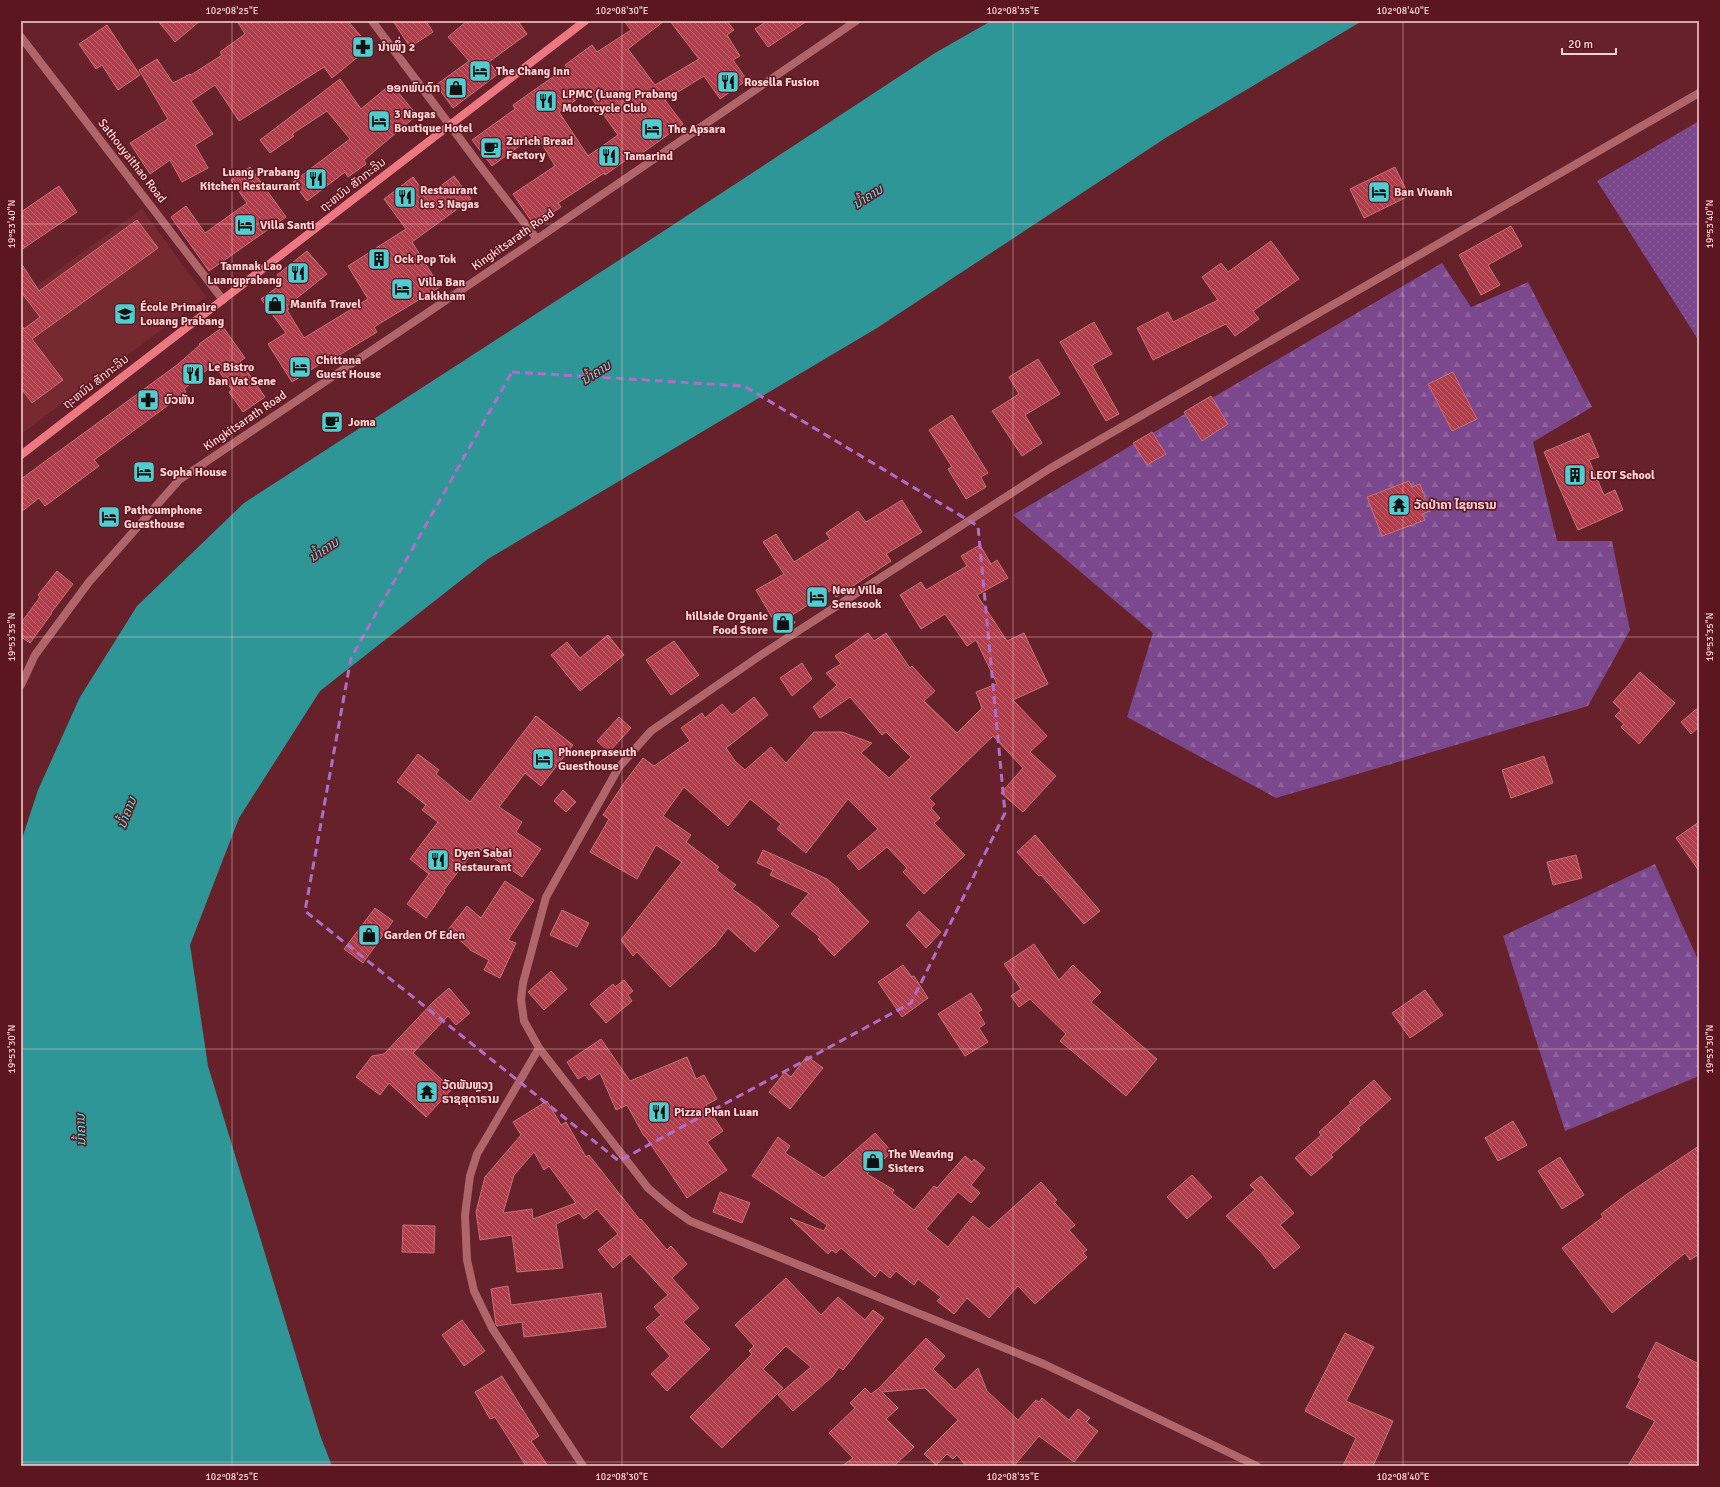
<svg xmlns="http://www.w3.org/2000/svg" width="1720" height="1487" font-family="Signika,'Noto Sans Lao',sans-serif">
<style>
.built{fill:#772932;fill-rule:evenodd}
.grass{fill:url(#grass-dots)}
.forest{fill:url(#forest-firs)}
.water{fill:#2f9697}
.building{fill:url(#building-back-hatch);stroke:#c27377;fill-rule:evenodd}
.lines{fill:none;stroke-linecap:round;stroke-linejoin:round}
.minor{stroke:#af6569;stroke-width:8}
.secondary{stroke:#ed7881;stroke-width:8}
.marked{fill:none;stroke:#af6ec7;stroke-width:3;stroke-dasharray:8 5;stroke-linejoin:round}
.ticks{fill:none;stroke:#fed2d3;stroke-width:1;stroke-opacity:0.45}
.labels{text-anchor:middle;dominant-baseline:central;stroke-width:3;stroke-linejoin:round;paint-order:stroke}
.poi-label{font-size:12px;font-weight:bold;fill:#fed2d3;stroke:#5b1620;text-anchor:start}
.street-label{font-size:12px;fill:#fed2d3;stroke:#5b1620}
.water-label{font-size:13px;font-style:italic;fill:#64dfe0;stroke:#5b1620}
.neatline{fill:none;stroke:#fed2d3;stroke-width:1.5}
.ticks-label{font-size:10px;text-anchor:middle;fill:#fed2d3}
</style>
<defs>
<pattern id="grass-dots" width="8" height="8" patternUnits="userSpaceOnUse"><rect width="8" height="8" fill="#7b478d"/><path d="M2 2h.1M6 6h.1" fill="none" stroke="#8f619c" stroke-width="1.8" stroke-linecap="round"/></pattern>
<pattern id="forest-firs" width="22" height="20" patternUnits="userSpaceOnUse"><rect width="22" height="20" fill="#7b478d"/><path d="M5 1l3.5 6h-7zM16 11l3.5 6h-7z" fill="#8f619c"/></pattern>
<pattern id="building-back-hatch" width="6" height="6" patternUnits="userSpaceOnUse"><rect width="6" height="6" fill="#b23d4c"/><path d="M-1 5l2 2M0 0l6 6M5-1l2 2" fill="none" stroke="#c1616d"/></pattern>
</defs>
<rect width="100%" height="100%" fill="#67212a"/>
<!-- built -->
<path class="built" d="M142,209l64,88 -185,137v-46l11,15 31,-23 -38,-51 -4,2v-34zM137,220l20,28 -110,80 -20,-28z"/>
<!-- grass -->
<path class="grass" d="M1699,121v220l-102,-160z"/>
<!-- forest -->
<path class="forest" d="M1442,263l29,44 57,-25 64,125 -59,35 24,99h55l18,89 -42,76 -312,92 -149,-81 26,-84 -140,-118z
M1655,864l44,98v114l-134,55 -62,-195z"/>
<!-- water -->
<path class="water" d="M991,21h371l-195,116 -290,191 -389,231 -168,132 -81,127 -49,127 18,121 112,369 12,31h-311v-624l17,-52 42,-93 57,-91 107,-103 386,-250 305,-200z"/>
<!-- building -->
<path class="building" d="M158,21h42l-25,21z
M237,21h111l22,26 -38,31 -8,-11 -85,54 -24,-36 -24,16 22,33 -18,11 13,23 -26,14 -12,-22 -20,14 -20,-31 38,-24 -29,-49 18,-11 16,24 17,-9 1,1 31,-20 -2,-3 25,-18z
M393,21h33l7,11 -23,15z
M467,21h51l9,13 -38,28 9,12 -45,34 -17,-23 33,-24 -21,-24z
M624,21h40l-36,28 27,36 44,-26 -29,-38h57l7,9 -7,5 13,21 -7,4 14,20 -27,19 -16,-23 -39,24 18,24 -45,32 -2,-3 -31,22 -1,-2 -46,30 3,4 -27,18 -21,-31 42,-28 -19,-32 -44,32 -20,-26 43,-31 -2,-4 54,-38 -2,-2 27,-20 5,7 34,-22zM587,92l31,43 -30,21 -29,-44z
M767,21h40l-39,26 -13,-18z
M107,25l33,50 -22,15 -16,-25 -6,4 -17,-25z
M340,79l21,30 30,-25 26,31 -53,45 2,4 -18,13 -3,-5 -38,29 -14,-19 57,-43 -23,-28 -35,23 2,2 -24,17 -10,-13z
M250,167l36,50 -77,54 -38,-54 15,-11 19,27 42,-30 -16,-23z
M1395,167l14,29 -45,22 -14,-29z
M454,176l17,23 -59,43 28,45 -66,40 3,5 -44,27 -2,-2 -39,25 -24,-38 18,-11 -25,-34 22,-16 -6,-8 30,-24 20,23 -40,32 2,3 -2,1 17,28 64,-39 -20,-33 58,-37 -22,-30 29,-22 14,19z
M59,186l18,26 -56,38v-38z
M137,220l21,28 -126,91 31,41 -31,23 -11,-15v-64l3,5 16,-12 -19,-25v-29l18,28z
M1511,226l11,20 -34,19 12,20 -19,10 -22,-40z
M1271,241l28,38 -46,32 6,8 -24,17 -9,-12 -73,36 -16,-32 31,-16 5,10 45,-22 -16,-23 19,-14 7,9z
M1094,322l18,32 -20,11 27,49 -13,7 -46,-79z
M223,327l22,31 -5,3 25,36 -22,15 -14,-20 3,-2 -18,-26 -30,25 2,3 -92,68 5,6 -54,40 -6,-8 -18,14v-33l156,-114 23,-20 -1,-1z
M1038,359l22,35 -35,21 17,28 -20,13 -30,-45 27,-17 -10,-17z
M1453,372l24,47 -25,12 -24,-47z
M1211,396l17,28 -26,17 -18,-29z
M952,415l36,58 -7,4 5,10 -20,12 -18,-30 4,-2 -23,-37z
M1152,432l14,22 -19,11 -14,-22z
M1589,433l10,24 -10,3 15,35 11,-5 8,20 -45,20 -34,-78z
M1409,481l3,6 8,-3 10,27 -8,3 3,6 -43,16 -15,-39z
M902,500l20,32 -36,22 5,7 -55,36 -5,-7 -40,26 4,7 -15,8 -24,-41 28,-16 -21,-32 13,-8 18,28 36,-23 -4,-6 32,-22 8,11z
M980,545l11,19 6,-4 11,18 -31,17 30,46 17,-8 24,51 -35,16 34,36 -17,16 26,24 -33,36 -22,-19 22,-25 -30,-32 -64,62 6,6 -4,4 9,10 -6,5 31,32 -41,39 -21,-22 4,-4 -20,-21 -28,23 -12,-14 31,-27 -30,-30 -42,54 -29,-24 4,-5 -31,-25 -22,27 -44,-39 -21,29 28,19 -5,7 33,25 -3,3 20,15 -4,4 26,18 21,19 -24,26 -27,-24 -13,17 -45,42 -33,-35 -4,4 -12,-16 61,-78 -26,-17 -19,34 -47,-27 19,-33 -6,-4 21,-32 19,-25 11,8 36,-25 -9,-13 21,-15 3,5 17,-14 10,11 22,-18 14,18 -42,33 9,13 10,9 26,-23 15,16 28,-31h28l30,11 -11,10 28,25 22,-21 -25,-25 -4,3 -32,-38 -30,21 -7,-11 24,-22 -11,-12 15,-9 -6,-8 33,-23 6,8 12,-8 24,35 2,-2 23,25 -11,10 33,32 25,-25 -6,-16 21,-8 -21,-44 -9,6 -22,-32 -24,15 -21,-34 21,-13 5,8 41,-24 -6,-10z
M57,571l16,13 -22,29h1l-22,30 -9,-6v-14l19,-26 -2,-2z
M608,635l16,20 -44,36 -29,-36 16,-13 13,16z
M674,641l25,34 -28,20 -25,-35z
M802,663l10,16 -20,17 -12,-18z
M1640,672l35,31 -36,41 -18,-17 3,-3 -9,-8 6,-6 -8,-8z
M1699,707v20l-8,7 -10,-12z
M536,716l37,29 -32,41 -16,-13 -26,34 23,15 -6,10 25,17 -19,28 -45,-30 -33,43 1,1 -19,27 -19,-14 22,-30 -19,-15 28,-37 -16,-12 4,-5 -29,-23 21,-28 21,16 -3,4 34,28z
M619,717l12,11 -22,24 -12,-11z
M1544,756l9,27 -42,15 -9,-28z
M563,790l13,12 -10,10 -12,-11z
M1699,822v49l-23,-33z
M1035,835l65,76 -16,13 -43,-49 -2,1 -22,-24z
M763,850l64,29 12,10 -1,1 31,32 -35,34 -16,-17 2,-2 -29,-23 18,-21 -39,-18 3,-5 -16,-7z
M1576,855l6,23 -29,7 -6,-23z
M505,881l29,19 -26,40 8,3 -16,35 -16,-8 5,-10 -19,-10v-1l-22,-19 19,-24 14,12z
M375,908l18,13 -30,42 -19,-14z
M562,910l27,13 -12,24 -27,-12z
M919,911l22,21 -15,16 -20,-23z
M1034,944l25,36 14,-15 28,27 -10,10 66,57 -31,37 -66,-55 6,-7 -36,-35 -11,8 -8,-11 10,-7 -17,-25z
M903,965l9,12 2,-1 14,22 -26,19 -24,-35z
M551,971l16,18 -23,21 -16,-18z
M624,980l9,11 -5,4 4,6 -26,22 -16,-19 23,-20 2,3z
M449,988l21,25 -14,12 -8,-9 -35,37 39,36 -26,28 -37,-34 -9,12 -24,-18 16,-21 12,-2 49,-52z
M1425,990l18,25 -33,23 -18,-25z
M971,993l11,17 -4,2 7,12 -6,4 9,14 -23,14 -27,-42z
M601,1039l29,42 57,-24 9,22 8,-4 13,24 -11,6 17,26 -16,11 20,28 -40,28 -42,-62h-1l-17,-31 -11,5 -16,-37 -11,7 -4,-5 -7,4 -11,-17z
M807,1056l16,12 -33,41 -21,-17 16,-20 6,5z
M1374,1080l17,19 -33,29 2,1 -29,26 2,2 -22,19 -16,-18 26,-23 -2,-3 32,-29 -2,-1z
M547,1101l14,24 5,-3 20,35 3,-2 51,65 1,-1 26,31 4,-4 16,18 -15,14 27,30 -16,14 27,27 -43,42 -16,-17 19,-18 -24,-28 15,-13 -7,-8 14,-12 -38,-41 -17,14 -15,-18 20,-16 -21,-25 -13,10 -5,-6 -23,11 7,44 -46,4 -5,-37 -32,5 -4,-28 9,-35 36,-42 -8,-13zM534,1152l10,18 5,-4 27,37 -43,16 -1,-10 -29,4 11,-38z
M1513,1121l14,24 -29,16 -13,-23z
M875,1133l17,19 -25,22 27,16 -2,3 22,17 20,-24 3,2 28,-32 7,6 2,-3 11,9 -14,17 9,8 -9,10 -13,-11 -32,37 22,18 25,-31 16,13 52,-47 16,18 -3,2 21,23 -6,5 18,20 -4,3 4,4 -52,47 -17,-18 -29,32 -22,-20 -13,16 -17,-13 4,-4 -23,-18 -4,6 -18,-14 -6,7 -10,-8 -5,7 -34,-29 -5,5 -4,-3 -4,4 -38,-36 34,13 3,-6 -75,-49 26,-39 12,9 -5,7 39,25z
M1699,1146v108l-9,6 -5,-7 -73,60 -50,-65 41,-31 -2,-3 26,-20z
M1560,1157l24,38 -22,14 -24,-38z
M1192,1175l20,22 -25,22 -20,-22z
M1261,1176l33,37 -14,12 20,22 -26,22 -13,-17 -35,-36 29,-26 -5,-5z
M720,1192l30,11 -8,20 -29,-11z
M403,1225l32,1 -1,27 -32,-1z
M786,1278l35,37 17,-18 27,23 8,-10 11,8 -41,52 -4,-3 -6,9 -40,35 -15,-16 33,-28 -25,-21 -23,23 20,19 -61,60 -32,-31 62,-63 -3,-3 5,-5 -19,-21z
M508,1286l3,19 90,-12 5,34 -82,10 -2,-15 -25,4 -1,-1 -5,-36z
M462,1320l23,31 -21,15 -22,-31z
M1345,1333l29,14 -28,54 47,20 -20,45h-30l13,-28 -51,-27z
M926,1338l19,18 -12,13 22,21 23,-22 9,23 31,29 18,-20 3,2 3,-4 27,22 9,-11 12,9 -4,4 12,9 -24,31 -35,-26 -25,30h-48l-9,-11 -4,4 -6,-5 -11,11 -12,-11 34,-34 -33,-32 -43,4 16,16 -12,11 28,28 -20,19h-52l11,-8 -24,-25 26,-25 -5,-5 15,-15 6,6 8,-6z
M1656,1342l43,22v102h-71l27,-45 -29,-14 15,-28 -3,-2z
M502,1376l37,60 -8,5 17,25h-22l-31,-49 -5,2 -15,-27z"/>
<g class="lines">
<!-- minor -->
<path class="minor" d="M372,21l112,150 53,68
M21,37l202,263
M21,685l14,-30 54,-73 90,-102 358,-241 319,-218
M539,1048l-62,106 -7,22 -5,39 2,45 7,31 18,37 91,138
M1257,1466l-213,-102 -354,-143 -21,-15 -21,-18 -109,-140 -15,-27 -3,-21 2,-17 23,-86 73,-130 32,-36 110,-76 288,-186 650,-376"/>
<!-- secondary -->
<path class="secondary" d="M21,455l564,-434"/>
</g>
<!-- marked area -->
<path class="marked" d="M512,372l232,14 234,140 27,287 -94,190 -292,158 -314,-250 46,-253z"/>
<!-- ticks -->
<path class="ticks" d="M232,21v1445M622,21v1445M1013,21v1445M1403,21v1445M21,224h1678M21,637h1678M21,1049h1678M21,1462h1678"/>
<!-- icons -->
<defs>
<g id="pharmacy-square" transform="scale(1.15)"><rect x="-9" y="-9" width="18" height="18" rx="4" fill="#52cdcf" stroke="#5b1620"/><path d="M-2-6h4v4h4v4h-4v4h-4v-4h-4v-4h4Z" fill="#111"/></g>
<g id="hotel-square" transform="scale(1.15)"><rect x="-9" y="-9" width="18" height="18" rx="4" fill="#52cdcf" stroke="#5b1620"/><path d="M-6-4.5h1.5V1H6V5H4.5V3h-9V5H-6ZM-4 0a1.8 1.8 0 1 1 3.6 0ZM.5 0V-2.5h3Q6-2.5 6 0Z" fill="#111"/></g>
<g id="restaurant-square" transform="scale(1.15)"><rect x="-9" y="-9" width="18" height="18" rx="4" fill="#52cdcf" stroke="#5b1620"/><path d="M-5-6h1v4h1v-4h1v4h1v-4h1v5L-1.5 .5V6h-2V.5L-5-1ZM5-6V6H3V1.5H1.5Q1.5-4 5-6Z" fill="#111"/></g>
<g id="shop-square" transform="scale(1.15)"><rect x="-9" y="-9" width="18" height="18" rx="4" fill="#52cdcf" stroke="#5b1620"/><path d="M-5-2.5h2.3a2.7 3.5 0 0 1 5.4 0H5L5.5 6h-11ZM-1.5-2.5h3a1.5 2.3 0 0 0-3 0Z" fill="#111"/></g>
<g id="cafe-square" transform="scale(1.15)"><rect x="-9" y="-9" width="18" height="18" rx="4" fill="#52cdcf" stroke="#5b1620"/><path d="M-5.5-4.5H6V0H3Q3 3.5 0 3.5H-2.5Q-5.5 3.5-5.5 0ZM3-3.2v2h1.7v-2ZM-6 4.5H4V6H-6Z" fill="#111"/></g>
<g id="building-square" transform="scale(1.15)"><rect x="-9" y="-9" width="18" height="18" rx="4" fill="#52cdcf" stroke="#5b1620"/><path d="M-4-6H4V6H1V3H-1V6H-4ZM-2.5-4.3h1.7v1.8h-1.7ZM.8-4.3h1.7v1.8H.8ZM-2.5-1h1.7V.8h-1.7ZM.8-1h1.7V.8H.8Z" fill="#111"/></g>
<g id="school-square" transform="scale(1.15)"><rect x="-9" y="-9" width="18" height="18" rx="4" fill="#52cdcf" stroke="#5b1620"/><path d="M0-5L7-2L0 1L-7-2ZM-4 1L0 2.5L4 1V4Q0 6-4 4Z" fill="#111"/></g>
<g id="temple-square" transform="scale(1.15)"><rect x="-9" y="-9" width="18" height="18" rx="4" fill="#52cdcf" stroke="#5b1620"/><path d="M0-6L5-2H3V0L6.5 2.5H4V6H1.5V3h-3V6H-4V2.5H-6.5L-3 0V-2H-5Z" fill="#111"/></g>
</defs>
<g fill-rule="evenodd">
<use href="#pharmacy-square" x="363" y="47"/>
<use href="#hotel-square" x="480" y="71"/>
<use href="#restaurant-square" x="728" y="82"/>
<use href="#shop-square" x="456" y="88"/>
<use href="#restaurant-square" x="546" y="101"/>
<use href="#hotel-square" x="379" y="121"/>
<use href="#hotel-square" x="652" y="129"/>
<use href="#cafe-square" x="491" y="148"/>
<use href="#restaurant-square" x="609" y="156"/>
<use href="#restaurant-square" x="316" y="179"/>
<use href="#hotel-square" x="1379" y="192"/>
<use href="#restaurant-square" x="405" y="197"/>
<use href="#hotel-square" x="245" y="225"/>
<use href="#building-square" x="379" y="259"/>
<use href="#restaurant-square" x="298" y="273"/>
<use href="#hotel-square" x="402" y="289"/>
<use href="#shop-square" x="275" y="304"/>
<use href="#school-square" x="125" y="314"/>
<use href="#hotel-square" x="300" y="367"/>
<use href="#restaurant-square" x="193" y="374"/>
<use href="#pharmacy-square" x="148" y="400"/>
<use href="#cafe-square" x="332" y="422"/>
<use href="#hotel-square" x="144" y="472"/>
<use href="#building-square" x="1575" y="475"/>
<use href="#temple-square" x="1399" y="505"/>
<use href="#hotel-square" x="109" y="517"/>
<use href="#hotel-square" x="817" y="597"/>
<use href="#shop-square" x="783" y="623"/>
<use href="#hotel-square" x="543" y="759"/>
<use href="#restaurant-square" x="438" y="860"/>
<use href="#shop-square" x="369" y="935"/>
<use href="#temple-square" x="427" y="1092"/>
<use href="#restaurant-square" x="659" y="1112"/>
<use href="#shop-square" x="873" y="1161"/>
</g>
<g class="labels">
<!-- poi labels -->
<g class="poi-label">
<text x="378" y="47">ນຳໜຶ່ງ 2</text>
<text x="496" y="71">The Chang Inn</text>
<text x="744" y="82">Rosella Fusion</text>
<text x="440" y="88" text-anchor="end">ອອກພົບຕົກ</text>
<text x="562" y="94">LPMC (Luang Prabang<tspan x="562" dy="14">Motorcycle Club</tspan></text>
<text x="394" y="114">3 Nagas<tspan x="394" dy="14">Boutique Hotel</tspan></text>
<text x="668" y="129">The Apsara</text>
<text x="506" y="141">Zurich Bread<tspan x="506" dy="14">Factory</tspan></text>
<text x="624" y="156">Tamarind</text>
<text x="300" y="172" text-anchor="end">Luang Prabang<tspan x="300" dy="14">Kitchen Restaurant</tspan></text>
<text x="420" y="190">Restaurant<tspan x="420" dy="14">les 3 Nagas</tspan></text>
<text x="1394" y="192">Ban Vivanh</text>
<text x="260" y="225">Villa Santi</text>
<text x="394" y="259">Ock Pop Tok</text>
<text x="282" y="266" text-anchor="end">Tamnak Lao<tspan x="282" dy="14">Luangprabang</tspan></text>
<text x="418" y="282">Villa Ban<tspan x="418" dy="14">Lakkham</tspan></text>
<text x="290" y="304">Manifa Travel</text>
<text x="140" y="307">École Primaire<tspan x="140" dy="14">Louang Prabang</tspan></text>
<text x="316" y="360">Chittana<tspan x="316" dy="14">Guest House</tspan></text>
<text x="208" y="367">Le Bistro<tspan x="208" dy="14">Ban Vat Sene</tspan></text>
<text x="164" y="400">ບົວພັນ</text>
<text x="348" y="422">Joma</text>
<text x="160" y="472">Sopha House</text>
<text x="1590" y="475">LEOT School</text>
<text x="1414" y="505">ວັດປ່າຄາ ໄຊຍາຣາມ</text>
<text x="124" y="510">Pathoumphone<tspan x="124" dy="14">Guesthouse</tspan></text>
<text x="832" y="590">New Villa<tspan x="832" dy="14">Senesook</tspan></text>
<text x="768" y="616" text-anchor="end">hillside Organic<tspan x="768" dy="14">Food Store</tspan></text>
<text x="558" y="752">Phonepraseuth<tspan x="558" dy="14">Guesthouse</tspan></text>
<text x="454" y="853">Dyen Sabai<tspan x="454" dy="14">Restaurant</tspan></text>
<text x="384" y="935">Garden Of Eden</text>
<text x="442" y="1085">ວັດພັນຫຼວງ<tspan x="442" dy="14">ຣາຊສຸດາຣາມ</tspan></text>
<text x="674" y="1112">Pizza Phan Luan</text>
<text x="888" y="1154">The Weaving<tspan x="888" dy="14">Sisters</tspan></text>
</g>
<!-- street labels -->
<g class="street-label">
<text transform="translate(132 161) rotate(52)">Sathouyaithao Road</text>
<text transform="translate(353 185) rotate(-38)">ຖະຫນົນ ສັກກະລິນ</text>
<text transform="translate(513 240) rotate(-35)">Kingkitsarath Road</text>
<text transform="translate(96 382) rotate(-38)">ຖະຫນົນ ສັກກະລິນ</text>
<text transform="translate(245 421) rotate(-34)">Kingkitsarath Road</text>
</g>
<!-- water labels -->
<g class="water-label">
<text transform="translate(868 197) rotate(-33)">ນ້ຳຄານ</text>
<text transform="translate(596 373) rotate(-33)">ນ້ຳຄານ</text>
<text transform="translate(324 550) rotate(-34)">ນ້ຳຄານ</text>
<text transform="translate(127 813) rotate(-69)">ນ້ຳຄານ</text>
<text transform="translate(81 1130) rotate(-92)">ນ້ຳຄານ</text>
</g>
</g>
<!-- border -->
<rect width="1720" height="1487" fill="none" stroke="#5b1620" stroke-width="44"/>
<!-- scale -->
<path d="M1562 48v6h54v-6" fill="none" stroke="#fed2d3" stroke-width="2"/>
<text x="1568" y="48" font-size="12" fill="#fed2d3" stroke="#5b1620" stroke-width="3" paint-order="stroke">20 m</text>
<rect x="22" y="22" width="1676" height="1443" class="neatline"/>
<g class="ticks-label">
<text x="232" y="14">102°08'25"E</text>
<text x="622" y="14">102°08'30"E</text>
<text x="1013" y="14">102°08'35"E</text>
<text x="1403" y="14">102°08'40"E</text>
<text transform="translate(11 224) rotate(-90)" y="4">19°53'40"N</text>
<text transform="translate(1709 224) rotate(-90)" y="4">19°53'40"N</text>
<text transform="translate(11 637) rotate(-90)" y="4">19°53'35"N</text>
<text transform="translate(1709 637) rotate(-90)" y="4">19°53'35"N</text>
<text transform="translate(11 1049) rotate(-90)" y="4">19°53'30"N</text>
<text transform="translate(1709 1049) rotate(-90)" y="4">19°53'30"N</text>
<text x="232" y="1480">102°08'25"E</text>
<text x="622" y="1480">102°08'30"E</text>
<text x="1013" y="1480">102°08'35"E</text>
<text x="1403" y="1480">102°08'40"E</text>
</g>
</svg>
